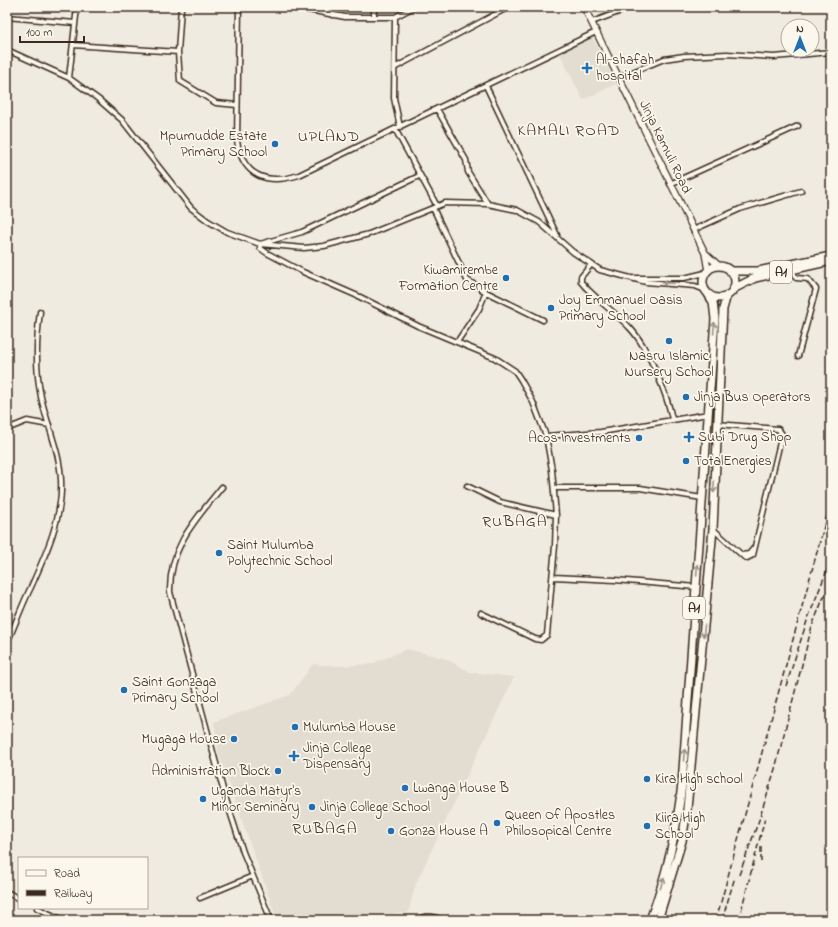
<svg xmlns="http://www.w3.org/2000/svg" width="838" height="927" font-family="'Indie Flower',sans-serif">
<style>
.built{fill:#e2dcd1}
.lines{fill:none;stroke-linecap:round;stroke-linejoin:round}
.street-casing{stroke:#3b2a1e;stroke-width:7}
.secondary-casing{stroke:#3b2a1e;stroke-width:8}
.highway-casing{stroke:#3b2a1e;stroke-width:10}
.street{stroke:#fbf7ec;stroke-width:4}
.secondary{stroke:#fbf7ec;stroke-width:5.5}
.highway{stroke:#fbf7ec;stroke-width:7}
.rail{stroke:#3b2a1e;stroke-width:1.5;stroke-dasharray:6 3;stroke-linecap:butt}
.oneway{stroke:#9b9085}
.poi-dot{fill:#1f6fb2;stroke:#fbf7ec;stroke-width:1.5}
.labels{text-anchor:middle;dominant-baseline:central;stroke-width:3.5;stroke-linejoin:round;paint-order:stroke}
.shield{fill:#fbf7ec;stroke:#75685c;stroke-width:1}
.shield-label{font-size:13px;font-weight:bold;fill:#3b2a1e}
.poi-label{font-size:14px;fill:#3b2a1e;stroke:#fbf7ec;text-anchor:start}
.street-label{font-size:14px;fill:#3b2a1e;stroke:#fbf7ec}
.quarter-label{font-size:16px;letter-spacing:1px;fill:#3b2a1e;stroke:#fbf7ec}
</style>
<rect width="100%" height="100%" fill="#f0ebe0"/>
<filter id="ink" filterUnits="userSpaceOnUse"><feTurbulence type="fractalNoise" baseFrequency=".025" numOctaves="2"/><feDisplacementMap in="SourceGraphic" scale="8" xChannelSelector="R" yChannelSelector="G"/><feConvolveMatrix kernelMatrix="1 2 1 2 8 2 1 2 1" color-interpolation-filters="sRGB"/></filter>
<g filter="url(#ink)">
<!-- built -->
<path class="built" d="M592,36l24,48 -33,16 -24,-48z
M407,649l37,9 26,14 44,5 -98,206 -8,30 -43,2 -44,5h-44l-58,-165 -5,-33 76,-27 23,-31 25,2 33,-2z"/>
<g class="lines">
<!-- street casing -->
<g class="street-casing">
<path id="street" d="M181,7l-3,45 2,29 36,22 21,2
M239,7l-2,134c6,36 30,44 62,34l297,-143
M293,7l52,10h50l19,-10
M332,7v8
M7,17l68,6
M374,17v-10
M395,17l-1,81 6,29
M592,22l40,-15
M73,45l105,7
M7,50l62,28 29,21 24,21 69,88 17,13 19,11 33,12 44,4 20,-2 45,-12 76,-31 43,1 29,6 22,12 34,30 27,18 46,12 49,4 10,4
M396,67l113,-60
M69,78l8,-71
M618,78l46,-19 20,-3 43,-2 47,3 57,-5
M486,86l71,149
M437,109l29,51 2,12 20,32
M395,129l42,77
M419,176l-117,56 -42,12v4l7,5 36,19 57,25 58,29 77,32 20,13 6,9 12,22 13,34 6,34 4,45 -1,31 -8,89 -6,5 -6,-1 -54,-26
M670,184l128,-58
M433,208l34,72 19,12 57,28
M693,230l47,-21 61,-18
M590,266l-9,11v5c14,17 34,30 49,46 18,19 37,66 42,91
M792,270l4,8 12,1 8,10 -18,67
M634,278h50l21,-5
M457,342l22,-33 7,-17
M7,429l20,-8 22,4
M546,436l55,-4 107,-18
M467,486l33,16 56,13
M222,487c-27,33 -53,60 -52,105l54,201 19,59 28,68
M554,488h86l62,10
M713,529l31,28 3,1 6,-3 29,-121 -4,-5 -61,-5
M742,555l7,-1 5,-6
M554,577l61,3 81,7
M7,643c8,-18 15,-38 24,-56 15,-33 32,-70 30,-107 -1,-28 -14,-55 -20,-83 -6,-29 -5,-56 -1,-85
M7,892l12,7
M200,898l53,-22
M37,908l26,12
M417,920c8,-5 17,-4 25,0"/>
</g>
<!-- secondary casing -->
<g class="secondary-casing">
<path id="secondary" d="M584,7l121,246 3,17
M705,253l14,13"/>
</g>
<!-- highway casing -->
<g class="highway-casing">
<path id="highway" d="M703 282a16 16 0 1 1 32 0a16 16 0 1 1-32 0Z
M730,271h28l73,-15
M733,289l22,-11 76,-17
M650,920c16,-43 27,-90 32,-136l33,-465 -2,-17 -5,-8
M658,920l24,-79 5,-32 26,-280 10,-220 4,-14"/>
</g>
<!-- street -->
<use href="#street" class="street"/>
<!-- secondary -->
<use href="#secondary" class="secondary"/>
<!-- highway -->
<use href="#highway" class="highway"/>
<!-- rail -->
<path class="rail" d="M786,686l21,-65 24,-61
M761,862v-17
M739,875l20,-55 16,-51 37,-143 11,-27 8,-12
M739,919l26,-101
M716,920l115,-419
M722,920l13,-43"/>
</g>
<!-- one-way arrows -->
<defs><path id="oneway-shaft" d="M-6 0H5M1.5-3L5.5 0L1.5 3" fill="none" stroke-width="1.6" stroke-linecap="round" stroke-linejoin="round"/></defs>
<g class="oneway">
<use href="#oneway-shaft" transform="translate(668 283) rotate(-176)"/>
<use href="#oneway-shaft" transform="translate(714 328) rotate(-86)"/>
<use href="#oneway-shaft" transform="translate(714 487) rotate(92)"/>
<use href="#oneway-shaft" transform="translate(697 570) rotate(-86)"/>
<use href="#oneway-shaft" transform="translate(704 631) rotate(95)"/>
<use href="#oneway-shaft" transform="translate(684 755) rotate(-85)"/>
<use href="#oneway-shaft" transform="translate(662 883) rotate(-73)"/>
</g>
</g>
<!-- markers -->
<g class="poi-dot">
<path d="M585 62h4v4h4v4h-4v4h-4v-4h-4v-4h4z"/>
<circle cx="275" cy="144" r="4"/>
<circle cx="506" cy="278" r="4"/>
<circle cx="551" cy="308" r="4"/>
<circle cx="669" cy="341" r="4"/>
<circle cx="686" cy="397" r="4"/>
<path d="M687 431h4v4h4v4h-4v4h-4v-4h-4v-4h4z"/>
<circle cx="639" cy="438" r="4"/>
<circle cx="686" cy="461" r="4"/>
<circle cx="219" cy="553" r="4"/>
<circle cx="124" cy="690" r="4"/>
<circle cx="295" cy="727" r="4"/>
<circle cx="234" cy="739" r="4"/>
<path d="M292 750h4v4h4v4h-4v4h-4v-4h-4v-4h4z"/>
<circle cx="278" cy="771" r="4"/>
<circle cx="647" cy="779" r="4"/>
<circle cx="405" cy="788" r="4"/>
<circle cx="203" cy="799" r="4"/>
<circle cx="312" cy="807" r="4"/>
<circle cx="497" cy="823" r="4"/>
<circle cx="647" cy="826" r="4"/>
<circle cx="391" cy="831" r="4"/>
</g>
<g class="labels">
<!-- shield labels -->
<g class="shield">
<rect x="770" y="261" width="22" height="22" rx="3"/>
<rect x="683" y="597" width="22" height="22" rx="3"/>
</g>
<g class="shield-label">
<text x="781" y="272">A1</text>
<text x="694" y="608">A1</text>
</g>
<!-- poi labels -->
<g class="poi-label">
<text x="596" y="60">Al-shafah<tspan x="596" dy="16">hospital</tspan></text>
<text x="267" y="136" text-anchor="end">Mpumudde Estate<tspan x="267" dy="16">Primary School</tspan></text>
<text x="498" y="270" text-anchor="end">Kiwamirembe<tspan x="498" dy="16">Formation Centre</tspan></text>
<text x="559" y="300">Joy Emmanuel Oasis<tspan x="559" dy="16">Primary School</tspan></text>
<text x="669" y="356" text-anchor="middle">Nasru Islamic<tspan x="669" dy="16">Nursery School</tspan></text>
<text x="694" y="397">Jinja Bus Operators</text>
<text x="698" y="437">Subi Drug Shop</text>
<text x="631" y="438" text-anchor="end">Acos Investments</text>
<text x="694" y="461">TotalEnergies</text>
<text x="227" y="545">Saint Mulumba<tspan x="227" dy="16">Polytechnic School</tspan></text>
<text x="132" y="682">Saint Gonzaga<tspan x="132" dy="16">Primary School</tspan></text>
<text x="303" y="727">Mulumba House</text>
<text x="226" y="739" text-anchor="end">Mugaga House</text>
<text x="303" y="748">Jinja College<tspan x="303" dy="16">Dispensary</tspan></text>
<text x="270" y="771" text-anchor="end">Administration Block</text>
<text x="655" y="779">Kira High school</text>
<text x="413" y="788">Lwanga House B</text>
<text x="211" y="791">Uganda Matyr's<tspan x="211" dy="16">Minor Seminary</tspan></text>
<text x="320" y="807">Jinja College School</text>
<text x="505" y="815">Queen Of Apostles<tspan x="505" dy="16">Philosopical Centre</tspan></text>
<text x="655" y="818">Kiira High<tspan x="655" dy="16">School</tspan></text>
<text x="399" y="831">Gonza House A</text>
</g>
<!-- street labels -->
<g class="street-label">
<text transform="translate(665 147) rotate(64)">Jinja Kamuli Road</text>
</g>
<!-- quarter labels -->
<g class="quarter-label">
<text x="569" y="131">KAMALI ROAD</text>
<text x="329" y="137">UPLAND</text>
<text x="515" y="522">RUBAGA</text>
<text x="325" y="829">RUBAGA</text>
</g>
</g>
<!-- margin -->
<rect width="838" height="927" fill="none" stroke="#fbf7ec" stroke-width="24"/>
<rect x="12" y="12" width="814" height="903" fill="none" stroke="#3b2a1e" stroke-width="1.5" filter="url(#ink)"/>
<!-- legend -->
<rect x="18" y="857" width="130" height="52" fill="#fbf7ec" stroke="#aea59a"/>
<rect x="26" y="870" width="20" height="6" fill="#fbf7ec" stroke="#aea59a"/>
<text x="54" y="877" font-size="12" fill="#3b2a1e">Road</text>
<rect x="26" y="890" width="20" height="6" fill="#3b2a1e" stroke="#aea59a"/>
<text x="54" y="897" font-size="12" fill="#3b2a1e">Railway</text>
<!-- north arrow -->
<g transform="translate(800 38)"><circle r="19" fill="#fbf7ec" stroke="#aea59a"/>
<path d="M0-3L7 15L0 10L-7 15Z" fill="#1f6fb2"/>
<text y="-6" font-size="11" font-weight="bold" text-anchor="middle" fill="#3b2a1e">N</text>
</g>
<!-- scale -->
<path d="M20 36v6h64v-6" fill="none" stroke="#3b2a1e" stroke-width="2"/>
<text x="26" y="36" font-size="12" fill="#3b2a1e" stroke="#fbf7ec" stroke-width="3" paint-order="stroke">100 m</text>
</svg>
